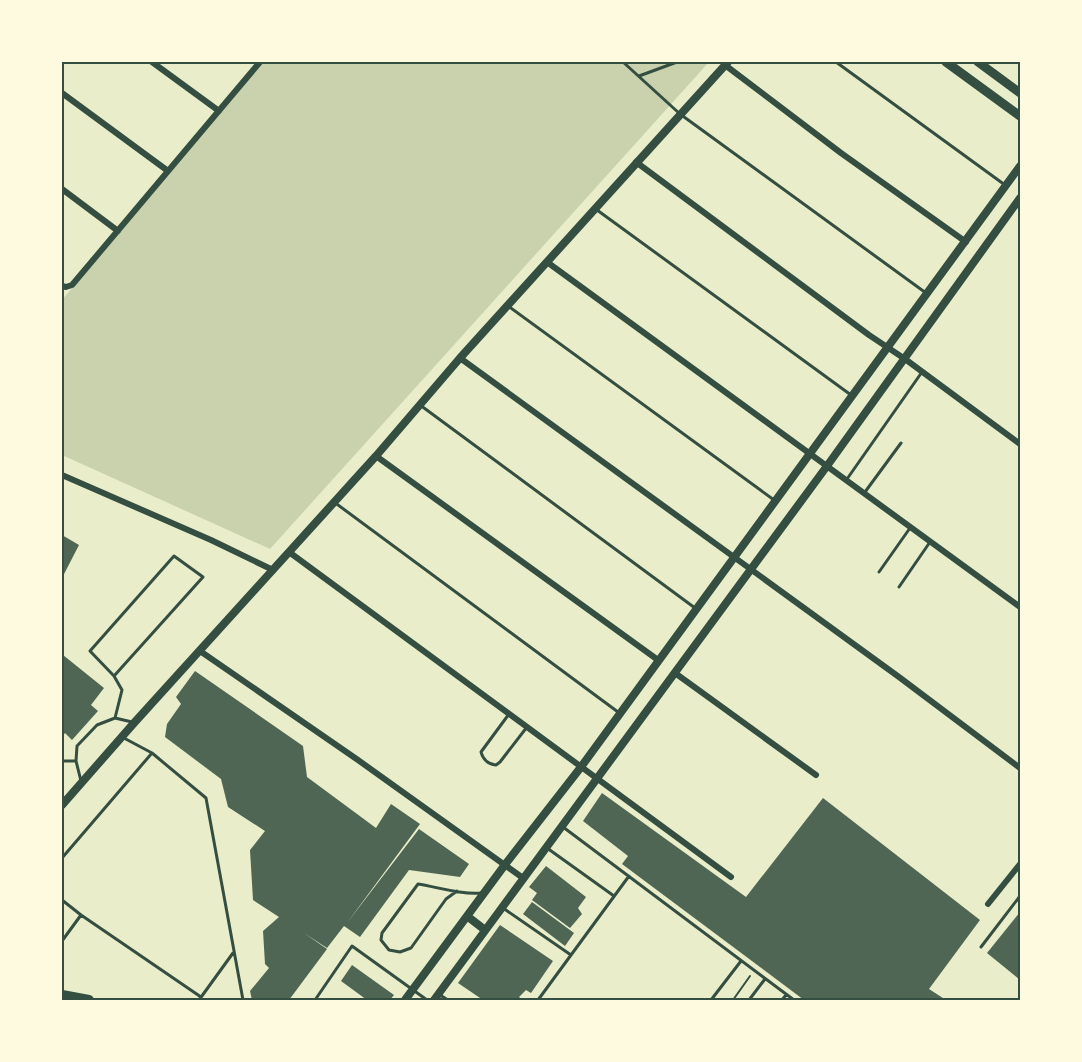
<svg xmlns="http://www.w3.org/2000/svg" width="1082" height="1062" font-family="'Noto Serif',serif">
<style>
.green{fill:#cad2ad}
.building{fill:#4f6655}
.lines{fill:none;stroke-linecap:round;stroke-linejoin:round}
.path{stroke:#344e41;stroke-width:2}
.service{stroke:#344e41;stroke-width:3}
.minor{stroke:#344e41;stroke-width:6}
.tertiary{stroke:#344e41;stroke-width:8}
.secondary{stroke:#344e41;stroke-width:9}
.primary{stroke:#344e41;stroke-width:10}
.neatline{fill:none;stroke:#344e41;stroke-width:2}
</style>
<rect width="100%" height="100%" fill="#e9edc9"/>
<!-- green -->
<path class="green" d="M262,62h447l-439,487 -208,-94v-155z"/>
<!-- building -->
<path class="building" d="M62,535l17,10 -17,33z
M63,655l41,33 -13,17 7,6 -26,29 -7,-7 -3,4z
M195,671l108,75 4,31 69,51 15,-24 29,20 -73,99 72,-94 50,35 -9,13 -51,-7 -49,67 -16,-11 -17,22 -23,-15 23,16 -38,51h-37l-2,-9 19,-23 -4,-4 -2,-33 16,-14 -26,-17 -3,-50 15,-19 -37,-24 -7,-28 -56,-42 2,-13 14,-20 -5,-7z
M602,793l144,104 77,-99 157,122 -51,69 17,11h-142l-182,-136 6,-8 -45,-35z
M546,866l40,31 -8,11 4,6 -12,14 -38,-28 5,-7 -8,-6z
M532,902l42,31 -9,13 -42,-32z
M1020,912v68l-33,-27z
M500,925l53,36 -22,32 -5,-3 -7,7 4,3h-40l-25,-17z
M352,965l42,30 -4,5h-23l-26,-19z"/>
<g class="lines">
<!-- path -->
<path class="path" d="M733,1000l17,-24"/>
<!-- service -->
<path class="service" d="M623,62l57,52 246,179
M836,62l169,123
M639,76l38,-14
M597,210l254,185
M508,306l266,194
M420,405l275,203
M847,479l75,-107
M865,492l36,-49
M334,502l284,210
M879,572l31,-44
M899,587l31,-45
M114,676l89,-99 -29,-21 -84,95 24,25 8,14 -7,28
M509,714l-28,38c2,8 7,12 15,13l4,-3 27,-35
M122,737l30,16 54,45 37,202
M62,761h14
M81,781l-5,-20 1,-15 20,-21 18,-7 17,4
M563,827l231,173
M547,848l67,48
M62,858l90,-105
M457,891l-11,8 -35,49 -11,4 -11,-2 -8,-10 1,-7 36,-49c19,3 44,11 63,9
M62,900l19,15 -19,26
M503,908l68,47
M81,915l120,82
M981,947l39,-51
M440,995l8,5
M199,1000l34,-47
M315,1000l37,-54 75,54
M538,1000l91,-124
M711,1000l30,-39
M749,1000l16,-21
M782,1000l4,-5"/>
<!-- minor -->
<path class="minor" d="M152,62l67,49
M725,65l116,88 125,89
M62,93l106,78
M636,162l233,173 36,24 115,85
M62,189l56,42
M547,262l473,345
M62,286l4,1 6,-2 188,-223
M460,358l439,319 121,91
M376,456l282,204
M62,475l149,65 62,30
M289,552l442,325
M200,651l158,109 165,118
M675,673l141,102
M988,904l32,-40"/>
<!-- tertiary -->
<path class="tertiary" d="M62,805l72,-82 242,-267 84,-98 268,-296
M467,916l18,14
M405,1000l99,-134 77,-99 439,-601
M434,1000l393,-534 193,-268"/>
<!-- secondary -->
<path class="secondary" d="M946,62l74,54
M978,62l42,31"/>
<!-- primary -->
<path class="primary" d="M62,995l27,5"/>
</g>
<!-- border -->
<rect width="1082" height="1062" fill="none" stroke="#fefae0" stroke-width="126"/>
<rect x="63" y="63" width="956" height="936" class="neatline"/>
</svg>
